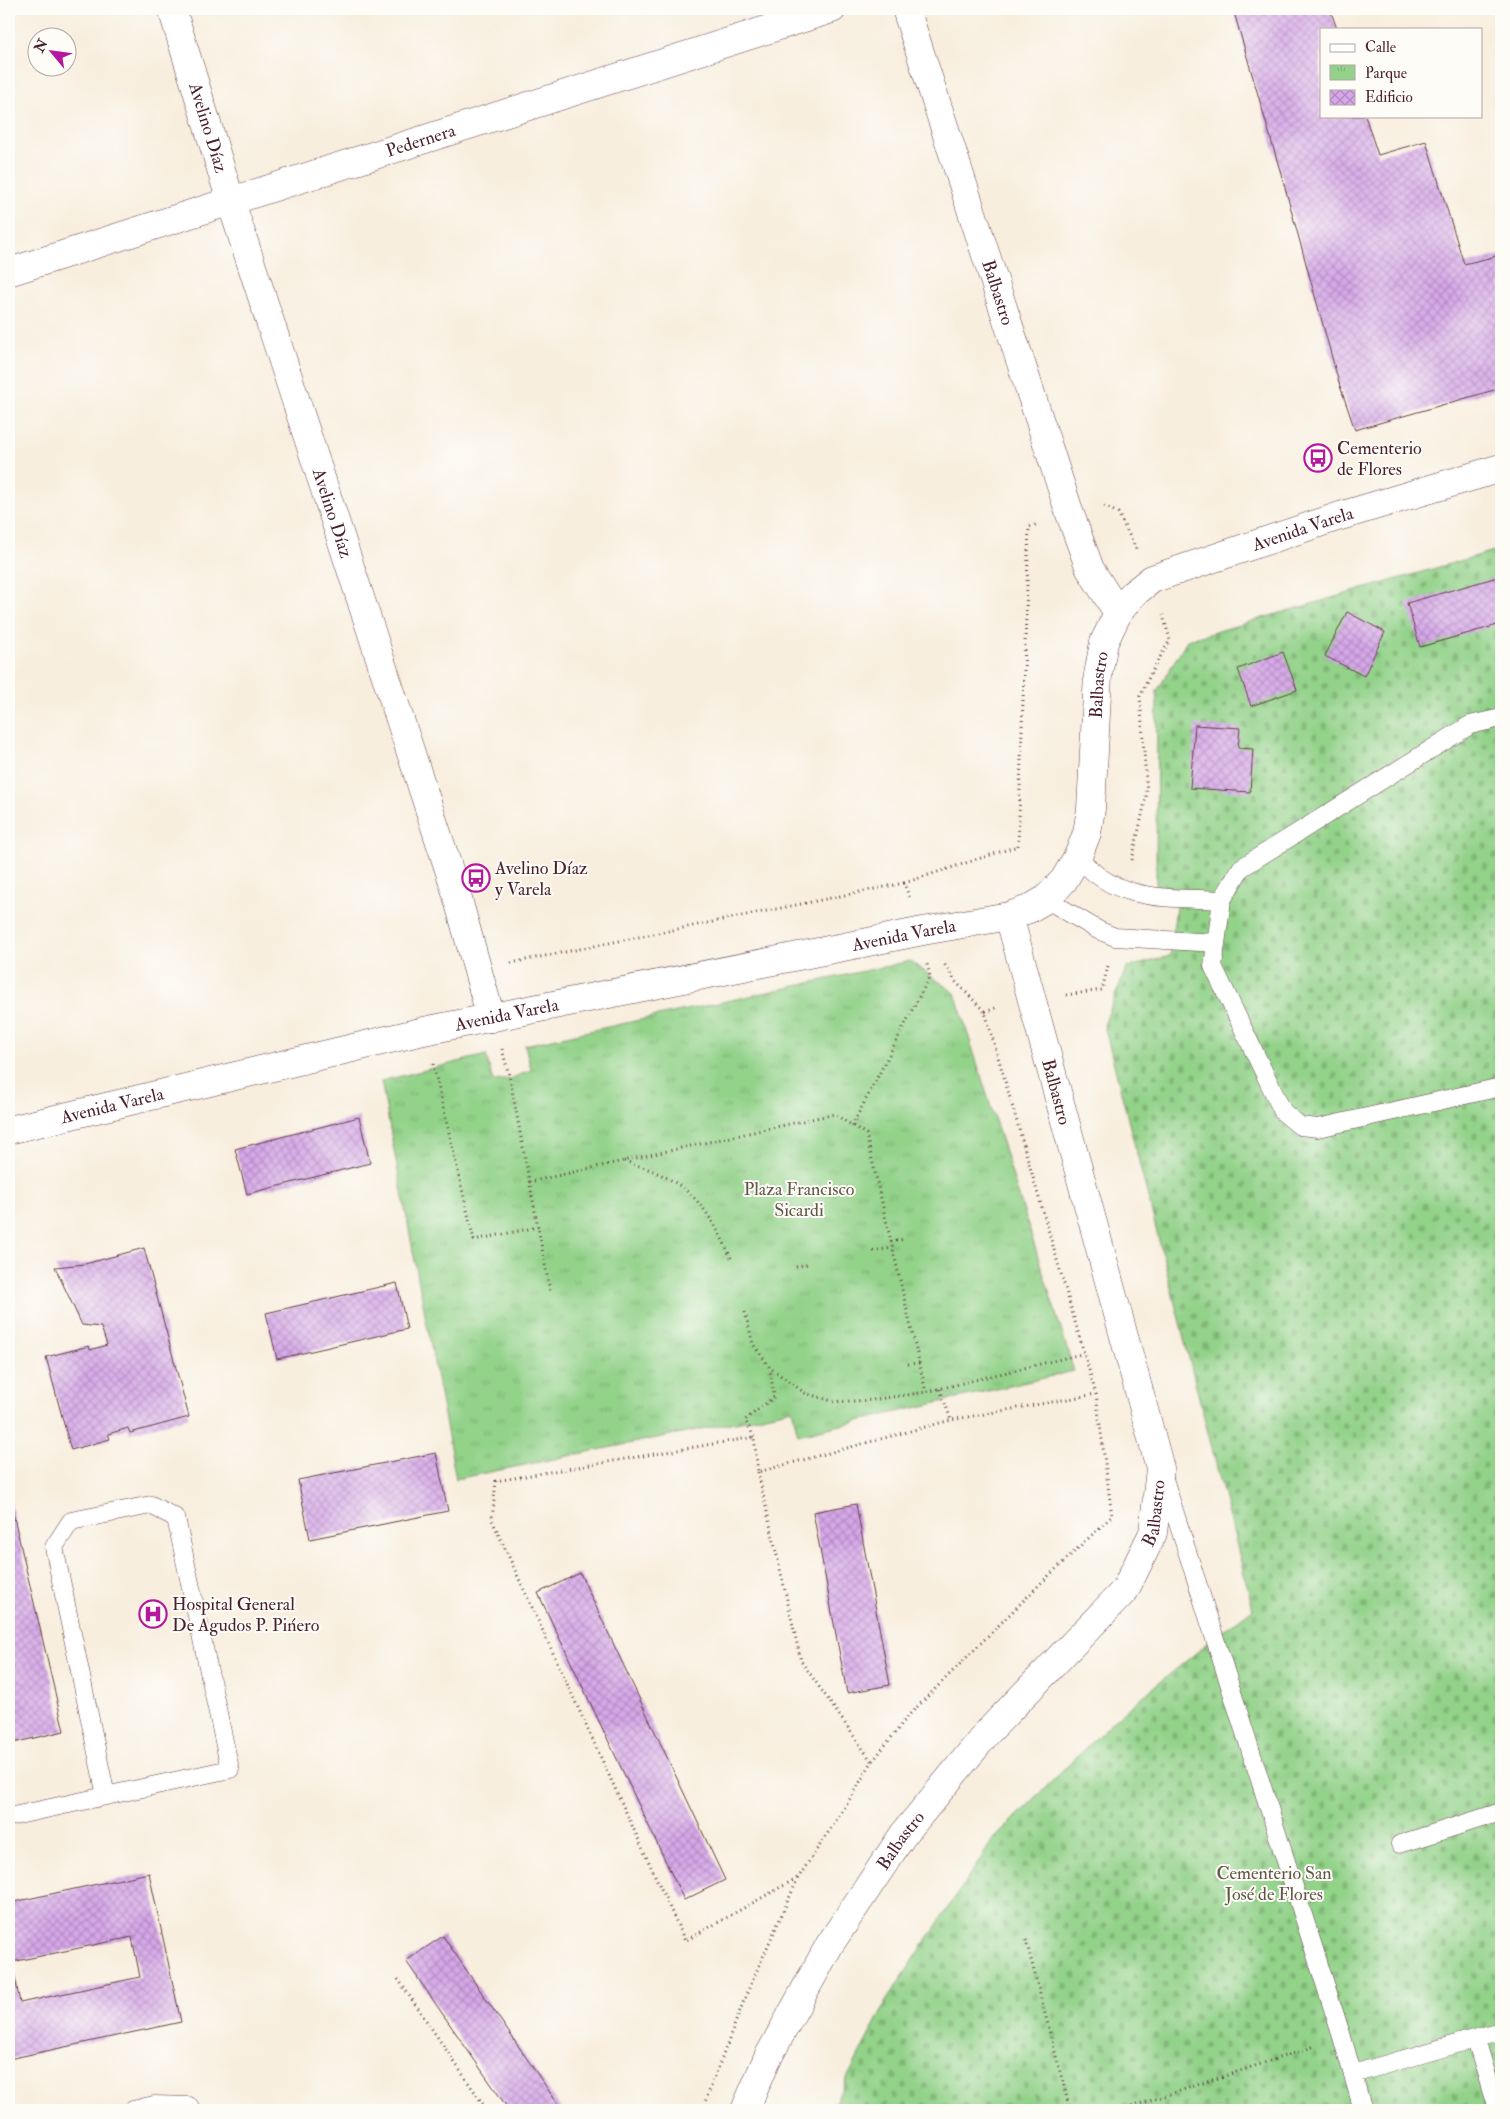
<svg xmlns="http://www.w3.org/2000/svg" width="1510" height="2119" font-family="'IM FELL Double Pica',serif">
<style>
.cemetery{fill:url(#cemetery-stones);stroke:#6e785a}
.park{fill:url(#park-tufts);stroke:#6e785a}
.building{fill:url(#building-cross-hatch);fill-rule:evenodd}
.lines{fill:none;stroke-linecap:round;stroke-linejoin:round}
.lane-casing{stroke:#643e46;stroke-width:19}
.street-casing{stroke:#643e46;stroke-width:29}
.secondary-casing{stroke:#643e46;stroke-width:29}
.path{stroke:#643e46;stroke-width:3;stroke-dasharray:1 4;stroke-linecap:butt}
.lane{stroke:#fff;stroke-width:18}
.street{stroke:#fff;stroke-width:28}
.secondary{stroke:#fff;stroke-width:28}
.labels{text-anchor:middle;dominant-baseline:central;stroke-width:4;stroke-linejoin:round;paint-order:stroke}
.street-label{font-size:18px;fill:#4a1f2b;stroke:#fdfcf7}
.poi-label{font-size:18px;fill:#4a1f2b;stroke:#fdfcf7;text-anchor:start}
.park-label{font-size:18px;fill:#605547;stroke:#fdfcf7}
</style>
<defs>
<pattern id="cemetery-stones" width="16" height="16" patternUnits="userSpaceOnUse" patternTransform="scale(1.25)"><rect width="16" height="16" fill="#92d289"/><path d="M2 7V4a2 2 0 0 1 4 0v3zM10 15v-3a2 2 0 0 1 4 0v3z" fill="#7fb476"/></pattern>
<pattern id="park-tufts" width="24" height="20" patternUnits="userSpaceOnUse" patternTransform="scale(1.25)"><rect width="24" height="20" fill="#92d289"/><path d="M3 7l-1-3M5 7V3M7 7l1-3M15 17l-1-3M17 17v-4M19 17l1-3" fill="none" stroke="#7fb476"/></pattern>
<pattern id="building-cross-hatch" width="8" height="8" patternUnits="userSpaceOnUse" patternTransform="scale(1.25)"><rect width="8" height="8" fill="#d6a8e9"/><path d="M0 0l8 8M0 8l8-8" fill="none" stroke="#b088bd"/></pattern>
</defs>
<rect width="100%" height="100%" fill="#fdfcf7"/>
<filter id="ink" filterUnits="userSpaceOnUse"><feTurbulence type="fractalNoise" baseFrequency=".02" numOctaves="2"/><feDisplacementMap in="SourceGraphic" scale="10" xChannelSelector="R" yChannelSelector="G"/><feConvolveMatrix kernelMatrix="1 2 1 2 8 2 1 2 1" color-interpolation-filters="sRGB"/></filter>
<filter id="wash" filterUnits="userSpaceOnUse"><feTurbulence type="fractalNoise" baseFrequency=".0096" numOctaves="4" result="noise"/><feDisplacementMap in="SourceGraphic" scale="20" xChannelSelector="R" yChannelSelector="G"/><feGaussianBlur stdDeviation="1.12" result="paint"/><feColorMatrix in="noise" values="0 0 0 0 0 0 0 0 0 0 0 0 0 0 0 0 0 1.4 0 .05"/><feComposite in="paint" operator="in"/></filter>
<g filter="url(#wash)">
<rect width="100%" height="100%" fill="#f8eede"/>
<!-- cemetery -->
<path class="cemetery" d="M1501,549v1561h-670l56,-110 106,-160 120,-119 101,-83 39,-29 -149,-584 22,-57 44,-12 7,-58 -21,-13 1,-194 30,-51z"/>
<!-- park -->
<path class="park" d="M910,961l45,32 119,378 -276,64 -6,-26 -47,11 -289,59 -75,-398 105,-26 7,26 17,-2 21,-9 -6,-25z"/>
<g id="blocks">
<!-- building -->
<path class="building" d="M1233,9h97l7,20h-16v87h44l13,39 48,-14 38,123 37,-9v133l-146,42 -16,-47 -55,-199z
M1501,576v48l-81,23 -13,-44z
M1347,612l38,20 -21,44 -39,-20z
M1283,652l14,38 -46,16 -13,-37z
M1195,725l45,3 -2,20 15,1 -3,43 -60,-4z
M359,1117l11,46 -123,31 -12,-45z
M144,1248l45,169 -59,16 -2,-5 -20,6 2,5 -39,11 -25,-93 43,-11 1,4 17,-5 -6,-18 -19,-2 -27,-58 30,-3z
M397,1283l10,46 -130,30 -11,-46z
M436,1453l12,58 -138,28 -12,-59z
M9,1496l55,235 -55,13z
M856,1504l34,181 -43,8 -34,-181z
M580,1573l145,307 -41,20 -146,-307z
M149,1873l32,149 -172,37v-156zM132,1937l8,40 -120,26 -8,-41z
M443,1936l119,174h-53l-103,-149z"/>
</g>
</g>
<g filter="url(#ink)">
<use href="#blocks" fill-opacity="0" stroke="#643e46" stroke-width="1"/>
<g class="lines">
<!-- lane casing -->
<g class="lane-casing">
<path id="lane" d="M1501,718l-31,7 -229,143 -19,32 -9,66 70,146 17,14 18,2 183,-41
M1078,856c36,47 90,41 144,44
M1046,899l52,31 17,7 101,6
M1164,1479l178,558 21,73
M9,1817l221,-48 -54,-251 -25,-13 -80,16 -17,26 52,249
M1400,1844l101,-32
M1476,2039l21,71
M1353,2074l148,-43
M133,2110l21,-5 35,1 3,4"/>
</g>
<!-- street casing -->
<g class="street-casing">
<g id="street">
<path id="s1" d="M172,9l59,193 223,683 37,133"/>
<path id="s2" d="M906,9l164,505 20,55 28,44"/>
<path id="s3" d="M9,272l823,-263"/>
</g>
</g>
<!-- secondary casing -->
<g class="secondary-casing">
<g id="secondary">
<path id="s4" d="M9,1130l415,-99 499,-100 86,-15 20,-7 17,-10 18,-19 14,-24 9,-23 4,-24 7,-134 6,-33 14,-29 15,-19 19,-15 185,-62 164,-49"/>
<path id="s5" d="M745,2110l22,-51 63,-115 73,-109 84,-102 138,-143 28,-57 7,-65 -151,-552"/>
</g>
</g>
<!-- path -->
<path class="path" d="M1104,506l14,7 18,36
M1132,860l15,-67 -7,-97 11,-23 19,-33 -7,-25
M904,883l114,-37 11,-319 9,-3
M511,963l393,-80 6,16
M1066,995l36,-5 6,-24
M985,1012l13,-5
M502,1049l8,30 40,212
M433,1064l41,176 64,-13
M852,1126l78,-150 -3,-12
M624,1161c61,18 81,39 107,97
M529,1182l305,-68 32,20 60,258
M891,1242l13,-3
M873,1251l19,-3
M796,1267l12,-3
M745,1312l8,32 17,24 35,25 30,9 37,-2 54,-8 159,-39
M908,1364l11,-1
M940,1389l11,31
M754,1437l-9,-17 29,-23 -4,-28
M758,1472l43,189 71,101
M797,1878l-112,63 -193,-421 4,-39 258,-44 4,35 193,-52 145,-26
M1026,1940l44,170
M398,1979l89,131
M702,2110l44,-115 52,-117 47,-71 27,-45 37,-47 131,-131 72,-68 -16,-122 -111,-382 -29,-30 -13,-20
M1122,2110l193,-64"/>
<!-- lane -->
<use href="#lane" class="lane"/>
<!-- street -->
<use href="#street" class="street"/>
<!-- secondary -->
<use href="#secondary" class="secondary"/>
</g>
</g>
<!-- icons -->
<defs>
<g id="bus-ring" transform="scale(1.4375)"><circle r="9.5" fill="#fdfcf7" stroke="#b5179e" stroke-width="1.5"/><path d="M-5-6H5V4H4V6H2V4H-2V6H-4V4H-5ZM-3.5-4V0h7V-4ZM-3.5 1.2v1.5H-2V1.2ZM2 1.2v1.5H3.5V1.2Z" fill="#b5179e"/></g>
<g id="hospital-ring" transform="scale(1.4375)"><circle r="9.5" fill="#fdfcf7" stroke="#b5179e" stroke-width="1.5"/><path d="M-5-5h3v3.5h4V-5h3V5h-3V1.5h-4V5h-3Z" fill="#b5179e"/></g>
</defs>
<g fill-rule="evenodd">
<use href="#bus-ring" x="1318" y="458"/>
<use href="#bus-ring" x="476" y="878"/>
<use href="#hospital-ring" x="153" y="1614"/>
</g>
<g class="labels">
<!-- street labels -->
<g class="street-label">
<text stroke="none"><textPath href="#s1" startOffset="124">Avelino Díaz</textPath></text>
<text stroke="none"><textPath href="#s3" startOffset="432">Pedernera</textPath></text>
<text stroke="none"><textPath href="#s2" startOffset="298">Balbastro</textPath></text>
<text stroke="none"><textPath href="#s1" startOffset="529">Avelino Díaz</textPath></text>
<text stroke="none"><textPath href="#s4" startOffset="1574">Avenida Varela</textPath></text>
<text stroke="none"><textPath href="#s4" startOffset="1291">Balbastro</textPath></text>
<text stroke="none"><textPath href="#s4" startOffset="916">Avenida Varela</textPath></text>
<text stroke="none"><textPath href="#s4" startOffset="511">Avenida Varela</textPath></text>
<text transform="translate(1056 1092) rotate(75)">Balbastro</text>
<text stroke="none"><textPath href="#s4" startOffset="106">Avenida Varela</textPath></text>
<text stroke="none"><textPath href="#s5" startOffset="732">Balbastro</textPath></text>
<text stroke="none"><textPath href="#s5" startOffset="312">Balbastro</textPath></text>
</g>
<!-- poi labels -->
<g class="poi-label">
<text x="1337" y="448">Cementerio<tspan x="1337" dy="21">de Flores</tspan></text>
<text x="495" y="868">Avelino Díaz<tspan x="495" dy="21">y Varela</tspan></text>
<text x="172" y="1604">Hospital General<tspan x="172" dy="21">De Agudos P. Pińero</tspan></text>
</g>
<!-- park labels -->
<g class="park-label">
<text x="799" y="1189">Plaza Francisco<tspan x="799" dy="21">Sicardi</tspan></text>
<text x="1274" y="1873">Cementerio San<tspan x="1274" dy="21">José de Flores</tspan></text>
</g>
</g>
<!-- margin -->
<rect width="1510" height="2119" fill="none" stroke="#fdfcf7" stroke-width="30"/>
<!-- legend -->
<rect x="1320" y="28" width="162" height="90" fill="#fdfcf7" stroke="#b5a4a5"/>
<rect x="1330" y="44" width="25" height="8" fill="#ffffff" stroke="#b5a4a5"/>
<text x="1365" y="52" font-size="15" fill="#4a1f2b">Calle</text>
<rect x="1330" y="65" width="25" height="15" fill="url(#park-tufts)" stroke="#b5a4a5"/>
<text x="1365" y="78" font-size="15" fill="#4a1f2b">Parque</text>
<rect x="1330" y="90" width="25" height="15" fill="url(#building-cross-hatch)" stroke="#b5a4a5"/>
<text x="1365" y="102" font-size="15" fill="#4a1f2b">Edificio</text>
<!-- north arrow -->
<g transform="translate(52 52) rotate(299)"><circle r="24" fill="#fdfcf7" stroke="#b5a4a5"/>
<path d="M0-4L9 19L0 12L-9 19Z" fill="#b5179e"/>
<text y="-8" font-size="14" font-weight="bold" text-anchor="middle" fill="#4a1f2b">N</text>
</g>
</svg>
